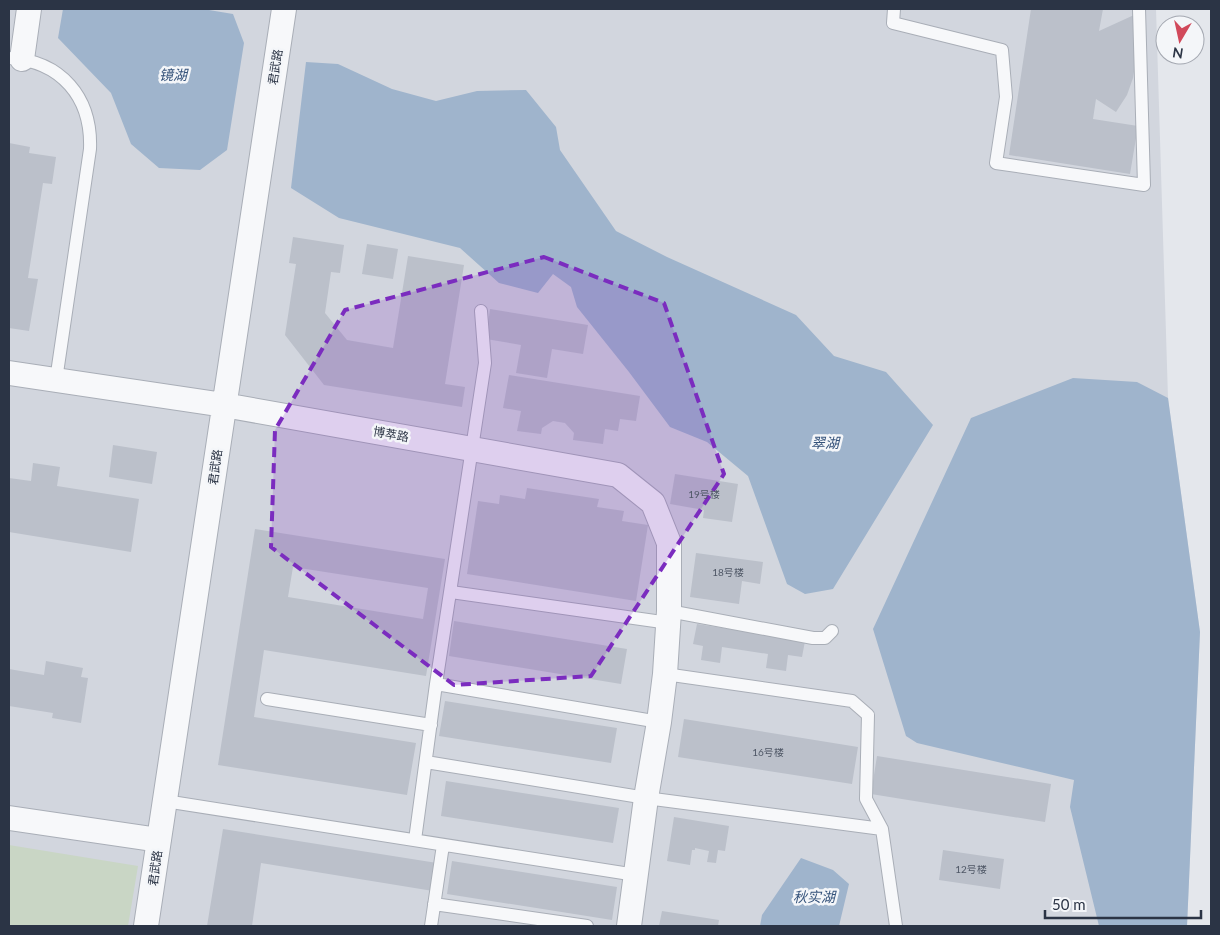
<svg xmlns="http://www.w3.org/2000/svg" width="1220" height="935" font-family="Lato,'Noto Sans SC',sans-serif">
<style>
.built{fill:#d2d6de}
.green{fill:#c9d6c5}
.water{fill:#9fb4cc}
.building{fill:#bbc0ca;fill-rule:evenodd}
.lines{fill:none;stroke-linecap:round;stroke-linejoin:round}
.service-casing{stroke:#a9aeb7;stroke-width:14}
.minor-casing{stroke:#a9aeb7;stroke-width:26}
.service{stroke:#f7f8fa;stroke-width:12}
.minor{stroke:#f7f8fa;stroke-width:24}
.marked{fill:#7b2cbf;fill-opacity:0.2;stroke:#7b2cbf;stroke-width:4;stroke-dasharray:10 6;stroke-linejoin:round}
.labels{text-anchor:middle;dominant-baseline:central;stroke-width:5;stroke-linejoin:round;paint-order:stroke}
.number-label{font-size:10px;fill:#4f5766}
.street-label{font-size:12px;fill:#2b3445;stroke:#f4f6f9}
.water-label{font-size:14px;font-style:italic;fill:#34527a;stroke:#f4f6f9}
</style>
<rect width="100%" height="100%" fill="#e4e7ec"/>
<!-- built -->
<path class="built" d="M9,9h1147l12,389 32,234 -13,294h-1178z"/>
<!-- green -->
<path class="green" d="M9,845l129,21 -10,60h-119z"/>
<!-- water -->
<path class="water" d="M63,9h140l30,5 11,29 -17,107 -27,20 -41,-2 -28,-24 -20,-51 -53,-55z
M306,62l32,2 54,25 44,12 41,-10 49,-1 30,37 4,23 56,81 51,26 129,58 38,41 52,16 47,53 -100,164 -28,5 -18,-10 -39,-108 -41,-34 -37,-15 -41,-55 -52,-65 -6,-20 -18,-13 -15,19 -39,-10 -39,-35 -121,-30 -48,-30z
M1073,378l64,4 31,16 32,234 -13,294h-88l-29,-119 4,-27 -157,-37 -11,-7 -33,-107 98,-211z
M801,858l32,12 16,14 -10,42h-79l2,-11z"/>
<!-- building -->
<path class="building" d="M1031,9h72l-4,22 35,-16 2,44 -3,19 -6,17 -11,17 -20,-13 -3,20 45,7 -8,48 -121,-19z
M9,143l21,4 -1,6 27,4 -4,27 -9,-1 -15,95 10,1 -9,52 -20,-3z
M293,237l51,8 -4,28 -9,-1 -6,41 22,27 46,8 15,-92 56,9 -19,119 20,3 -3,20 -138,-22 -39,-50 11,-71 -7,-1z
M367,244l31,5 -5,30 -31,-5z
M490,309l98,16 -5,29 -31,-5 -5,29 -31,-5 5,-28 -35,-6z
M509,375l131,21 -4,25 -16,-2 -2,12 -13,-2 -2,15 -30,-4 1,-7 -9,-10 -12,-2 -11,7 -1,6 -24,-3 4,-20 -18,-3z
M113,445l44,7 -5,32 -43,-7z
M33,463l27,4 -3,19 82,13 -8,53 -122,-20v-54l22,3z
M675,474l63,10 -6,38 -29,-4 1,-8 -34,-6z
M527,488l72,11 -2,8 27,4 -2,10 26,4 -12,76 -169,-27 11,-73 21,3 1,-9 25,4z
M255,529l190,30 -19,117 -162,-26 -10,67 162,26 -9,52 -189,-30zM293,567l135,21 -5,31 -135,-22z
M696,553l67,9 -3,22 -18,-3 -3,23 -49,-7z
M454,621l173,28 -6,35 -172,-28z
M697,624l108,17 -3,16 -14,-2 -2,16 -20,-3 2,-14 -46,-7 -2,16 -19,-3 2,-14 -10,-2z
M46,661l37,7 -2,9 7,1 -7,45 -29,-5 1,-5 -44,-7v-37l35,6z
M445,701l172,27 -6,35 -172,-27z
M684,719l174,28 -6,37 -174,-27z
M877,756l174,28 -6,38 -174,-28z
M446,781l173,27 -6,35 -172,-27z
M674,817l55,9 -4,25 -7,-1 -2,13 -9,-1 2,-11 -14,-3v2h-3l-2,15 -23,-4z
M223,829l214,34 -4,28 -172,-28 -9,63h-45z
M943,850l61,9 -4,30 -61,-9z
M452,861l165,26 -5,33 -165,-26z
M662,911l57,9 -1,6h-59z"/>
<g class="lines">
<!-- service casing -->
<g class="service-casing">
<path id="service" d="M894,9l-1,14 109,27 4,47 -10,66 148,22 -5,-176
M9,58c52,3 83,39 81,91l-34,231
M451,592l218,31
M669,611l144,27h12l7,-7
M665,674l187,27 16,14 -2,84 16,30 14,97
M436,684l223,38
M267,699l164,26
M426,762l220,36 236,31
M165,801l471,74
M415,840l21,-156 49,-321 -4,-52
M434,904l153,22
M431,926l12,-81"/>
</g>
<!-- minor casing -->
<g class="minor-casing">
<path id="minor" d="M22,59l7,-50
M9,373l215,32 394,70 35,28 16,40v68l-4,63 -6,48 -13,76 -17,128
M9,818l150,22
M146,926l138,-917"/>
</g>
<!-- service -->
<use href="#service" class="service"/>
<!-- minor -->
<use href="#minor" class="minor"/>
</g>
<!-- marked area -->
<path class="marked" d="M544,257l120,46 60,171 -133,202 -137,9 -183,-138 4,-117 70,-120z"/>
<g class="labels">
<!-- number labels -->
<g class="number-label">
<text x="704" y="494">19号楼</text>
<text x="728" y="572">18号楼</text>
<text x="768" y="752">16号楼</text>
<text x="971" y="869">12号楼</text>
</g>
<!-- street labels -->
<g class="street-label">
<text transform="translate(275 67) rotate(-81)">君武路</text>
<text transform="translate(391 434) rotate(10)">博萃路</text>
<text transform="translate(215 467) rotate(-82)">君武路</text>
<text transform="translate(155 868) rotate(-82)">君武路</text>
</g>
<!-- water labels -->
<g class="water-label">
<text x="173" y="74">镜湖</text>
<text x="825" y="442">翠湖</text>
<text x="814" y="896">秋实湖</text>
</g>
</g>
<!-- border -->
<rect width="1220" height="935" fill="none" stroke="#2b3445" stroke-width="20"/>
<!-- north arrow -->
<g transform="translate(1180 40) rotate(189)"><circle r="24" fill="#f4f6f9" stroke="#a4a8b1"/>
<path d="M0-4L9 19L0 12L-9 19Z" fill="#d1495b"/>
<text y="-8" font-size="14" font-weight="bold" text-anchor="middle" fill="#2b3445">N</text>
</g>
<!-- scale -->
<path d="M1045 910v8h156v-8" fill="none" stroke="#2b3445" stroke-width="2.5"/>
<text x="1052" y="910" font-size="15" fill="#2b3445" stroke="#f4f6f9" stroke-width="4" paint-order="stroke">50 m</text>
</svg>
